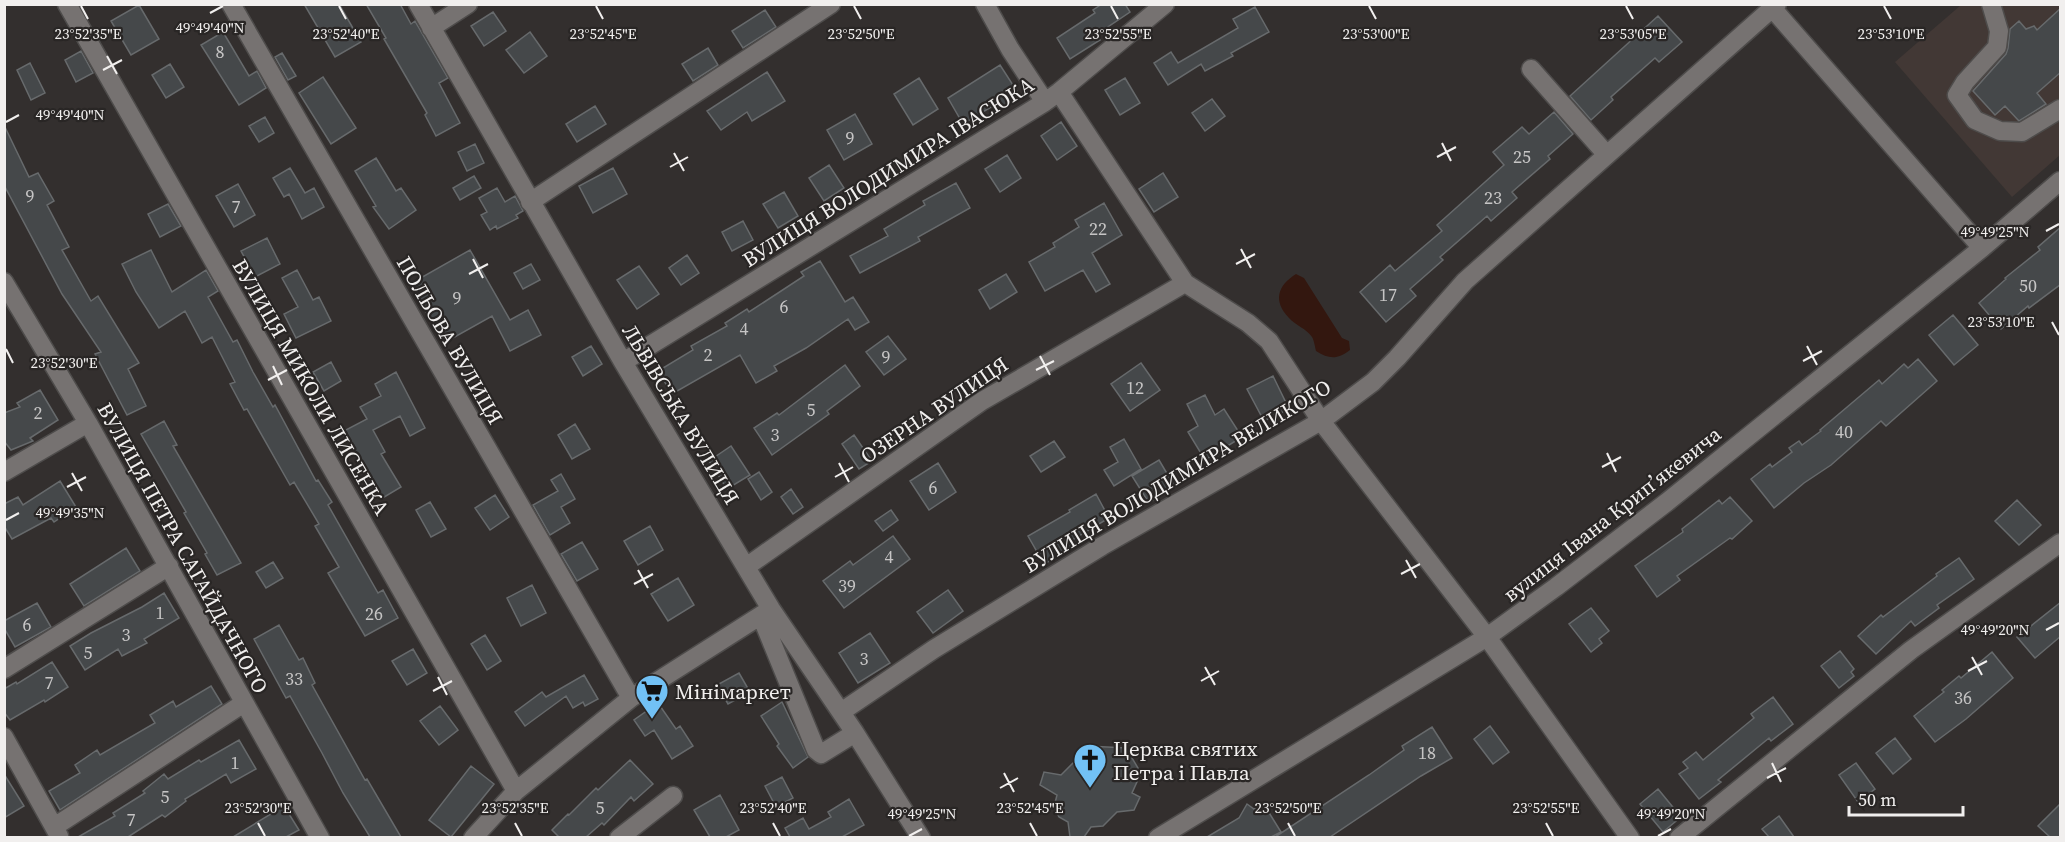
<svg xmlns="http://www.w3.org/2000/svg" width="2065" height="842" font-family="'Source Serif 4',serif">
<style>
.built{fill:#423835}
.water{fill:#33170f}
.building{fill:#45484a;stroke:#676a6c;stroke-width:1.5}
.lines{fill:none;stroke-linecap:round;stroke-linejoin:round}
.minor-casing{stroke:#4e4c4b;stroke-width:21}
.minor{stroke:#767271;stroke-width:18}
.ticks{fill:none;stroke:#f1efee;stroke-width:2}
.labels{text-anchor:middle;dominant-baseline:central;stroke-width:4.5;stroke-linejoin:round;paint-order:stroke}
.number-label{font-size:18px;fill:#c6c5c5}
.street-label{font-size:21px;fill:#f1efee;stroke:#292625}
.poi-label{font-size:21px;fill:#f1efee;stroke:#292625;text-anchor:start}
.ticks-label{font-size:15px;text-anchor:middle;fill:#f1efee;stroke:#292625;stroke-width:4.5;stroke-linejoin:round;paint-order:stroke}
</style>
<rect width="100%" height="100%" fill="#332f2e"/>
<!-- built -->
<path class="built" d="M1961,5h99v150l-48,42 -117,-135z"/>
<!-- water -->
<path class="water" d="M1296,274l8,4 38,60 7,3 1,9c-13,10 -21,9 -34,1 -1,-4 -2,-11 -4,-14 -5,-8 -17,-12 -23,-19 -16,-17 -12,-32 7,-44z"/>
<!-- building -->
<path class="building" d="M304,4h35l22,38 -26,15z
M366,4h34l11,20 4,-3 33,57 -9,5 21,40 -24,13 -11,-21 2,-2 -43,-74 2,-1z
M1102,4h23l5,8 -34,23 4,5 -30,19 -13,-21 38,-25 -2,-3z
M139,5l20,34 -28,16 -20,-34z
M1255,7l14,25 -38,21 2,3 -28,15 -4,-7 -33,21 -14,-22 17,-11 7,11 60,-35 -5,-9z
M2061,8v64l-24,21 9,11 -27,17 -14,-15 -10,9 -22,-24 33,-37 2,-6 2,-19 9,-8 7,8 8,-3 3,4z
M765,10l11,17 -33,21 -11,-17z
M493,12l13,19 -22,15 -13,-20z
M1658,16l24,26 -23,20 -4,-4 -44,39 2,3 -22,20 -21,-24z
M223,32l26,44 8,-5 9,17 -27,17 -38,-60z
M530,32l17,24 -23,17 -18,-23z
M708,48l10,17 -25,16 -11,-17z
M81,51l12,22 -17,9 -11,-22z
M282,53l14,23 -8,4 -13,-23z
M30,63l15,30 -14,7 -14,-30z
M170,64l14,23 -18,11 -14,-23z
M1000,65l20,31 -21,13 -3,-5 -33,20 -15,-26z
M767,72l18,29 -33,20 -5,-9 -26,18 -14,-19z
M323,77l33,51 -25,16 -32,-51z
M919,78l19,31 -25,16 -19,-31z
M1125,78l15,25 -20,12 -15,-25z
M1212,99l13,17 -20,15 -13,-18z
M595,106l11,18 -29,18 -11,-18z
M1554,112l19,22 -25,22 2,3 -38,33 5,6 -26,23 -4,-5 -47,41 3,3 -33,29 6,7 -30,26 -26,-30 30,-27 5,6 47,-40 -5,-6 67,-60 -11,-13 29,-25 7,7z
M855,114l17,30 -28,16 -17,-30z
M265,117l9,16 -15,9 -10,-16z
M1061,122l16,24 -20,14 -16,-24z
M4,125l25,52 9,-4 16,28 -7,4 22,42 -7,3 29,51 7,-5 41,67 -11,6 18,37 -19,9 -32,-61 6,-2 -39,-58 -58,-109z
M475,144l9,19 -17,8 -9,-19z
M1007,155l14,23 -21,14 -15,-23z
M376,158l20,33 5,-3 15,22 -27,19 -16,-22 3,-1 -21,-35z
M829,165l15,23 -20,13 -15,-23z
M290,168l15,25 9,-5 10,19 -22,12 -13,-25 -5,3 -11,-19z
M613,168l14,26 -34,19 -14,-27z
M1163,173l15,24 -24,15 -15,-23z
M474,176l7,12 -21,12 -7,-12z
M956,183l14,25 -52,29 2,4 -60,32 -10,-17 38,-20 -4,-7 41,-24 -2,-4z
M238,184l17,31 -21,12 -18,-31z
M497,188l8,14 10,-6 8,15 -7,4 2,3 -21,11 -1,-3 -6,4 -9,-15 6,-3 -8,-14z
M784,192l14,24 -20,12 -15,-24z
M1104,203l18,32 -30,18 18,31 -14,8 -13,-22 -38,21 -16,-29 26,-15 -2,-4 26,-16 -4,-7z
M168,204l13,22 -21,11 -12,-23z
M743,221l10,19 -21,11 -10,-19z
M2061,227v57l-32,24 -1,-2 -27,23 -22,-26 27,-24 -1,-1 35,-28 -2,-3z
M267,238l13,26 -25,13 -14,-26z
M151,250l21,42 34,-22 12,21 -10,6 25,45 4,-2 16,32 20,35 2,-2 41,76 2,-1 14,22 -4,3 50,88 5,-3 15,28 -33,18 -37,-63 11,-6 -24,-41 4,-2 -25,-42 -4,3 -43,-76 -3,1 -14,-26 5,-2 -23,-45 -10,6 -17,-32 -26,17 -23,-36 -14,-28z
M470,250l40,70 18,-10 13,25 -31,16 -18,-35 -48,27 -34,-59z
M687,255l12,18 -18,12 -12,-17z
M820,261l25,41 8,-5 16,25 -14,8 -7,-11 -42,29 -32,18 3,5 -21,12 -16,-28 -68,39 -14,-23 35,-21 -2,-4 36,-20 -2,-3 22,-14 2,3 55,-36 -3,-4z
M531,264l9,16 -17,9 -9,-16z
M639,266l20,28 -22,15 -20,-29z
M297,270l16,30 6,-3 12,24 -35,17 -12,-24 14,-7 -16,-29z
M1006,274l11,18 -27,17 -11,-19z
M1953,315l25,30 -24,20 -25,-30z
M888,336l18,23 -22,16 -18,-23z
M591,346l11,18 -19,12 -11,-19z
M1918,359l19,22 -51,45 -5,-5 -50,44 -27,18 -30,25 -23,-29 19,-15 2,3 20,-15 -3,-4 10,-7 3,4 19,-14 -1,-1 59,-50 3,4 22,-20 4,4z
M331,362l10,19 -17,10 -11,-19z
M1141,363l19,27 -30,21 -19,-27z
M845,365l15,21 -33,25 2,3 -57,41 -18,-27 23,-15 2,2z
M396,372l29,56 -15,8 -10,-20 -27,14 12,22 -4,2 20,33 -20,12 -39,-67 25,-13 -7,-12 21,-11 -6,-12z
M1273,376l16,33 -25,12 -17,-32z
M40,390l18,30 -28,18 3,3 -22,9 -7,-9v-28l16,-6 -3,-4z
M1205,395l10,20 9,-6 18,28 -37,23 -17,-28 10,-6 -11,-22z
M164,421l13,24 -4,1 68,117 -24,12 -12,-21 2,-1 -23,-40 2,-1 -45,-78z
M575,424l15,25 -18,10 -14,-24z
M854,435l18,26 -13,8 -17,-25z
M1124,439l17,30 -27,17 -10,-16 14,-8 -8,-15z
M1054,441l11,16 -24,15 -11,-16z
M731,446l19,29 -23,14 -18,-28z
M1159,460l16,27 -26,16 -17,-27z
M938,463l18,29 -27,18 -19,-29z
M759,472l13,20 -11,8 -13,-21z
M561,474l14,25 -14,8 9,16 -20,12 -17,-30 25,-14 -7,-11z
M60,481l16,26 -22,15 -3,-4 -39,21 -8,-13v-22l14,-7 5,8z
M791,489l12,18 -10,7 -12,-17z
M1096,494l13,24 -37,22 3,7 -31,17 -16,-28 42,-24 -1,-2z
M495,495l14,22 -19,13 -15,-22z
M1730,497l22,24 -20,18 -2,-1 -53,38 3,4 -23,17 -22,-31 48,-34 -1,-3 37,-29 3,4z
M2017,500l24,25 -22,20 -24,-24z
M430,502l16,27 -15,8 -15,-27z
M891,510l7,10 -15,11 -8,-10z
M650,526l13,24 -25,15 -14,-24z
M893,536l17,23 -66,49 -21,-27 27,-20 3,4z
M582,542l16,27 -21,12 -16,-27z
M126,548l14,23 -56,35 -14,-22z
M1959,558l15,21 -37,26 2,3 -24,18 -4,-5 -35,33 -18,-18 23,-21 2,2 54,-41 -1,-2z
M273,562l10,16 -17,10 -10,-16z
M678,578l16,27 -26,16 -17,-27z
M532,585l14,28 -25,13 -14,-28z
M948,590l15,21 -30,22 -16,-21z
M164,593l15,25 -35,21 3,4 -25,13 -4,-7 -33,21 -15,-24 21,-13 51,-26z
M2061,602v34l-26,22 -18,-21z
M37,603l14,24 -36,20 -11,-19v-7z
M1591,608l18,23 -10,8 3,4 -11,9 -22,-28z
M279,625l20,35 4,-2 12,25 -3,2 53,95 2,-1 34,58h-31l-27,-44 -21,-40 -32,-57 -4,2 -32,-59z
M870,633l20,30 -32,20 -19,-30z
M485,635l16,26 -14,9 -16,-26z
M413,649l14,24 -20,12 -15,-24z
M1840,651l14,18 -3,3 3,4 -15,12 -18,-22z
M1992,652l21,26 -47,41 -31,23 -21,-26 30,-24 -2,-2 17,-14 2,2z
M52,662l16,25 -23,15 -1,-2 -34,20 -6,-8v-23l12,-7 1,2z
M739,673l11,19 -22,12 -11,-19z
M584,675l14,24 -13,7 -2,-4 -10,6 -7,-12 -41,30 -10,-14 27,-20 4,5z
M211,686l11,18 -162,106 -11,-19 31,-18 -5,-8 22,-15 3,5 55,-32 -5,-8 23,-14 3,6z
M1773,697l20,27 -22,17 -2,-3 -51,42 3,2 -22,17 -20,-25 9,-6 -5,-6 13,-10 7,8 51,-42 -3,-4z
M782,702l26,55 -15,11 -16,-22 2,-2 -18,-28z
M658,703l18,26 4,-3 13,20 -21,13 -18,-29 -9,6 -11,-16z
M440,706l18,24 -19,15 -19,-24z
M1490,726l19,26 -16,12 -19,-25z
M1432,727l20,31 -31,18 -91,61h-55l94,-62 35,-25 -2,-4z
M1895,738l16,21 -18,15 -17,-21z
M239,740l17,29 -25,14 -5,-9 -41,25 1,2 -21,16 -3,-2 -34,22h-50l37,-21 -2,-3 32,-20 -2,-2 21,-17 4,5 31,-19 2,2z
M1088,746l38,2 15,25 -9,20 8,4 -6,13 -17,2 -14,14 -12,1 -7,10h-14l-2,-15 -9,-5 -5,-10 3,-12 -17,-10 4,-13 17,3 12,-12 7,-2z
M630,760l23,24 -19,17 -3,-4 -27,28 -2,-2 -16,14h-27l-7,-7 16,-16 1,1 27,-27 2,2z
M1856,763l19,26 -17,13 -19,-27z
M471,766l23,18 -43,53 -22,-17z
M4,774l20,32 -20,12z
M782,777l11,21 -17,9 -11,-21z
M1658,789l23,28 -18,15 -23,-28z
M720,795l19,35 -13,7h-16l-16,-27z
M849,799l15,26 -22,12h-52l-5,-9 18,-10 6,11 22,-12 -3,-5z
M1263,803l18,29 -10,5h-64l32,-19 8,-14 7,5z
M2061,803v34h-11l-12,-11z
M284,806l15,24 -13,7h-53z
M1779,816l15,21h-25l-7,-8z"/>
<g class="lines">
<!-- minor casing -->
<g class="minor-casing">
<path id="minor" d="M67,4l449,787
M231,4l400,694
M418,4l205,358 148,247 84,124 66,105
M985,4l25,45 35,53
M1991,4l8,27 -2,16 -32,35 -8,13 18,25 25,11 22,1 38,-23
M1773,9l209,239
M431,28l37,-24
M1531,69l76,86
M1059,92l126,191 63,40 21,18 52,80 166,216 143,201
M530,202l301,-198
M4,282l84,141 232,415
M623,362l422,-260 14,-10 106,-88
M4,472l84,-49
M746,567l236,-166 203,-118
M761,616l55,134 5,4 34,-21
M4,669l165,-103
M841,712l93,-63 168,-103 219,-125 52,-39 24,-24 68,-77 312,-277
M4,737l55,99
M54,827l190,-124
M473,838l43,-47 115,-93 140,-89
M619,838l54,-42
M1158,838l329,-201 69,-50 111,-85 315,-254 78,-67
M1679,838l232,-188 149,-107"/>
</g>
<!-- minor -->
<use href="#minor" class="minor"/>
</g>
<!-- ticks -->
<path class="ticks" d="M81,6l7,13M339,6l7,13M596,6l7,13M854,6l7,13M1111,6l7,13M1369,6l7,13M1626,6l7,13M1884,6l7,13M210,13l13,-7M107,56l10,18M103,70l19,-10M6,122l13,-7M1442,143l9,18M674,153l10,18M1437,157l19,-10M670,167l18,-10M2046,231l13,-7M1241,249l10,19M473,259l10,19M1236,264l19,-10M469,274l19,-10M2052,322l7,13M1807,346l10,19M6,349l7,14M1040,356l10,19M1803,361l19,-10M273,366l9,19M1036,370l18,-9M268,380l19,-10M1607,453l9,19M839,463l10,19M1602,467l19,-10M72,473l10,18M835,477l18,-10M67,487l19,-10M6,520l13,-7M1406,560l10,18M638,570l10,18M1401,574l19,-10M634,584l19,-10M2046,630l13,-7M1972,657l10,18M1205,667l10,18M1968,671l19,-10M438,677l9,18M1201,681l18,-10M433,691l19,-10M1772,763l9,19M1004,773l10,19M1767,778l19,-10M1000,788l18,-10M258,823l7,13M515,823l7,13M773,823l7,13M1030,823l7,13M1288,823l7,13M1546,823l7,13M909,836l13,-7M1658,836l13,-7"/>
<!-- icons -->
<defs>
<g id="supermarket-pin" transform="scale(1.725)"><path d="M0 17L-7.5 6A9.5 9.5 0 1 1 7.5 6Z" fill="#72c1f5" stroke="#292625"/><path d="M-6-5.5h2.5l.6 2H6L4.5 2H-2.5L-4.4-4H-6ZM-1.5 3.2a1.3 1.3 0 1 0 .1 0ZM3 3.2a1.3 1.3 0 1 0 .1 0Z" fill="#111"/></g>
<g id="church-pin" transform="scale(1.725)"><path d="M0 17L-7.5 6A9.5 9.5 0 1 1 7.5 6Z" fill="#72c1f5" stroke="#292625"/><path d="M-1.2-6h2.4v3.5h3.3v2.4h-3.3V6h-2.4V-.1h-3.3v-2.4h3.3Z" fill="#111"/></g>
</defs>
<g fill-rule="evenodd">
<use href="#supermarket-pin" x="652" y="691"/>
<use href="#church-pin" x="1090" y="760"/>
</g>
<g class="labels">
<!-- number labels -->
<g class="number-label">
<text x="220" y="51">8</text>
<text x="850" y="137">9</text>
<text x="1522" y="156">25</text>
<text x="30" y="195">9</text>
<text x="1493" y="197">23</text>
<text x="236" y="206">7</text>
<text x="1098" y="228">22</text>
<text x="2028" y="285">50</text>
<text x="1388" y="294">17</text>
<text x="457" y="297">9</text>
<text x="784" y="306">6</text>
<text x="744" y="328">4</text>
<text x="708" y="354">2</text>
<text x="886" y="356">9</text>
<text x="1135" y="387">12</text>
<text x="811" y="409">5</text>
<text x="38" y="412">2</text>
<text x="1844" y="431">40</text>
<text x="775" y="434">3</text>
<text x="933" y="487">6</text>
<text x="889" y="556">4</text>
<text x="847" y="585">39</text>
<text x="160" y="612">1</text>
<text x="374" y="613">26</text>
<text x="27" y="624">6</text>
<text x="126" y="634">3</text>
<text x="88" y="652">5</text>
<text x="864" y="658">3</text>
<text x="294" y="678">33</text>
<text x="49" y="682">7</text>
<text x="1963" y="697">36</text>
<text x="1427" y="752">18</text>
<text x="235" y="762">1</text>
<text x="165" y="796">5</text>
<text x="600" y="807">5</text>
<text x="131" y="819">7</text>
</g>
<!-- street labels -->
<g class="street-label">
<text transform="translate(888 172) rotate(-32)">ВУЛИЦЯ ВОЛОДИМИРА ІВАСЮКА</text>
<text transform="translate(450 340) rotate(60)">ПОЛЬОВА ВУЛИЦЯ</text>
<text transform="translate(311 387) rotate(60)">ВУЛИЦЯ МИКОЛИ ЛИСЕНКА</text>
<text transform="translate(934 410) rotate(-34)">ОЗЕРНА ВУЛИЦЯ</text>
<text transform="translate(681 414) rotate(59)">ЛЬВІВСЬКА ВУЛИЦЯ</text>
<text transform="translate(1177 476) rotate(-31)">ВУЛИЦЯ ВОЛОДИМИРА ВЕЛИКОГО</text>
<text transform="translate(1612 514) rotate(-38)">вулиця Івана Крипʼякевича</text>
<text transform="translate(183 548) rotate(61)">ВУЛИЦЯ ПЕТРА САГАЙДАЧНОГО</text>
</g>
<!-- poi labels -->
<g class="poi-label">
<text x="675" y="691">Мінімаркет</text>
<text x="1113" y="748">Церква святих<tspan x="1113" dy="24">Петра і Павла</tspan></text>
</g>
</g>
<g class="ticks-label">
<text x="210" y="33">49°49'40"N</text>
<text x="88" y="39">23°52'35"E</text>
<text x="346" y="39">23°52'40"E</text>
<text x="603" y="39">23°52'45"E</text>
<text x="861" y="39">23°52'50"E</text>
<text x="1118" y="39">23°52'55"E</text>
<text x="1376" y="39">23°53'00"E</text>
<text x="1633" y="39">23°53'05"E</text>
<text x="1891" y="39">23°53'10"E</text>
<text x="70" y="120">49°49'40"N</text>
<text x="1995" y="237">49°49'25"N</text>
<text x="2001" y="327">23°53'10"E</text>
<text x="64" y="368">23°52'30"E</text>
<text x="70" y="518">49°49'35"N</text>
<text x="1995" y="635">49°49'20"N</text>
<text x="258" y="813">23°52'30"E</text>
<text x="515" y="813">23°52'35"E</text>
<text x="773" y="813">23°52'40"E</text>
<text x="1030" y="813">23°52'45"E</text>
<text x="1288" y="813">23°52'50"E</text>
<text x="1546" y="813">23°52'55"E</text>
<text x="922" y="819">49°49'25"N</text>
<text x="1671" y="819">49°49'20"N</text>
</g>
<!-- border -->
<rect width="2065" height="842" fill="none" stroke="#f1efee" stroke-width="12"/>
<!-- scale -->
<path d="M1849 806v9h114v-9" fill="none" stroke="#f1efee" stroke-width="3"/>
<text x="1858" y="806" font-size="18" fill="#f1efee" stroke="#292625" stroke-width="4.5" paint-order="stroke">50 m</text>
</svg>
